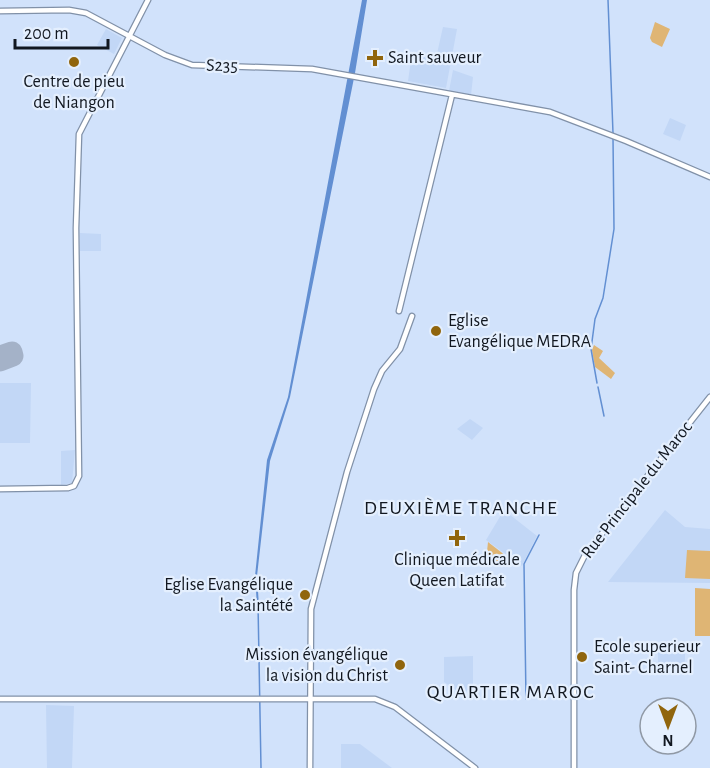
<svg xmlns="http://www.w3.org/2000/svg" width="710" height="768" font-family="'Alegreya Sans',sans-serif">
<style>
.built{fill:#c2d7f6}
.green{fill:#dfb574}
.water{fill:#628fd2}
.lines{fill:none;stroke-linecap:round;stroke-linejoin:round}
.stream{stroke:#628fd2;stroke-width:1.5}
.runway{stroke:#a4b2c8;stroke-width:21}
.tertiary-casing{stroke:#8191a8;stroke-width:7}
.tertiary{stroke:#fff;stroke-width:4.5}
.poi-dot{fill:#90650d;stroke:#e4effe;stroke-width:2}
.labels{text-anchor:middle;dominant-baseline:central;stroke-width:4.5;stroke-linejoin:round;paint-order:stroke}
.poi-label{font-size:18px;fill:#111720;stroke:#e4effe;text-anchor:start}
.street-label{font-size:18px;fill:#111720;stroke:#e4effe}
.neighbourhood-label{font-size:20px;letter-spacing:1.5px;fill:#111720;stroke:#e4effe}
</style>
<rect width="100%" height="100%" fill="#d1e2fb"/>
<!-- built -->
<path class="built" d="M443,27l14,2 -11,59 -38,-7 4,-28 24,5z
M106,29l16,9 -8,16 -17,-9z
M453,70l20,7 -2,18 -22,-4z
M670,118l16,7 -6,16 -17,-7z
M80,233l21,1v17h-21z
M0,383h31l-1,60h-30z
M470,419l13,9 -11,12 -15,-11z
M75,450l-3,33 -11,2v-34z
M504,510l33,26 -15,30 -36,-26z
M665,510l20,17 25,2v54l-102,-1z
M658,644h27v27h-27z
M473,656v28l-10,11 -19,-13v-25z
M46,705l28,1 -2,62h-25z
M341,744h19l32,24h-51z"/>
<!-- green -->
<path class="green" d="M655,22l15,7 -8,18 -10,-5 -2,-4z
M594,345l9,6 -4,7 16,15 -4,6 -16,-12 -3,-17z
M488,542l26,20 -28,-1z
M687,550l23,1v28l-25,-1z
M695,588l15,1v47h-15z"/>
<!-- water -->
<path class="water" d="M362,0h5l-12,73 -65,324 -20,64 -13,115 2,30h-2l-2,-30 12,-116 21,-63z"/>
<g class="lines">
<!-- stream -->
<path class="stream" d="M608,0l5,133
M597,383l-6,-34 4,-30 8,-21 11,-69 -1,-91
M598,387l6,29
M258,604l3,164
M526,699l-2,-135 15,-29"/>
<!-- runway -->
<path class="runway" d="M0,356l12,-4 1,4 -13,5"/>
<!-- tertiary casing -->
<g class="tertiary-casing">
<path id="tertiary" d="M0,11l69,-1 17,3 79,42 27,10 120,4 238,43 76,29 84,36
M399,311l53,-216
M0,489l68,-1 6,-2 5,-10 -3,-248 3,-94 69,-134
M0,699h375l20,8 80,61
M310,768l1,-159 36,-137 27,-83 8,-18 18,-22 12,-33
M574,768v-178l2,-17 9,-18 125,-158"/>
</g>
<!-- tertiary -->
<use href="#tertiary" class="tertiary"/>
</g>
<!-- markers -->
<g class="poi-dot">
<path d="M372 49h6v6h6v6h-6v6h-6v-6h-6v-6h6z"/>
<circle cx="74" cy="62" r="6"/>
<circle cx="436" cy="331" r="6"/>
<path d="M454 529h6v6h6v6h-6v6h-6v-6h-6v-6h6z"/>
<circle cx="305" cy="595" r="6"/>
<circle cx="582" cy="657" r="6"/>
<circle cx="400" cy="665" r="6"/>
</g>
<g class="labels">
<!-- poi labels -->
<g class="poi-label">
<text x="388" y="58">Saint sauveur</text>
<text x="74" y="82" text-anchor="middle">Centre de pieu<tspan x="74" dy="21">de Niangon</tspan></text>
<text x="448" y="321">Eglise<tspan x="448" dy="21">Evangélique MEDRA</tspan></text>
<text x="457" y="560" text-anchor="middle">Clinique médicale<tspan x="457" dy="21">Queen Latifat</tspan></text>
<text x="293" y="585" text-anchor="end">Eglise Evangélique<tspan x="293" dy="21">la Saintété</tspan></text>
<text x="594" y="647">Ecole superieur<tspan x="594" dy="21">Saint- Charnel</tspan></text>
<text x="388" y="655" text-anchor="end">Mission évangélique<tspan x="388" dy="21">la vision du Christ</tspan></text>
</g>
<!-- street labels -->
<g class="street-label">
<text transform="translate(222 66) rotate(1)">S235</text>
<text transform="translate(637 490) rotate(-52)">Rue Principale du Maroc</text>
</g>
<!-- neighbourhood labels -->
<g class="neighbourhood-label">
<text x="461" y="508">DEUXIÈME TRANCHE</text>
<text x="511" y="692">QUARTIER MAROC</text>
</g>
</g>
<!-- north arrow -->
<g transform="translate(668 726) rotate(180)"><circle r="28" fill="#e4effe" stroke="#9099a5" stroke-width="1.5"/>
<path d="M0-4.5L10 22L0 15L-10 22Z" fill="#90650d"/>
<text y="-9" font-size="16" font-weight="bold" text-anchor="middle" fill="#111720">N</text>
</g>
<!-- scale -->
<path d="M15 39v9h93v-9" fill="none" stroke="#111720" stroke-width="3"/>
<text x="24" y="39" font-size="18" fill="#111720" stroke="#e4effe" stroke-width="4.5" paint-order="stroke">200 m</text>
</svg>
